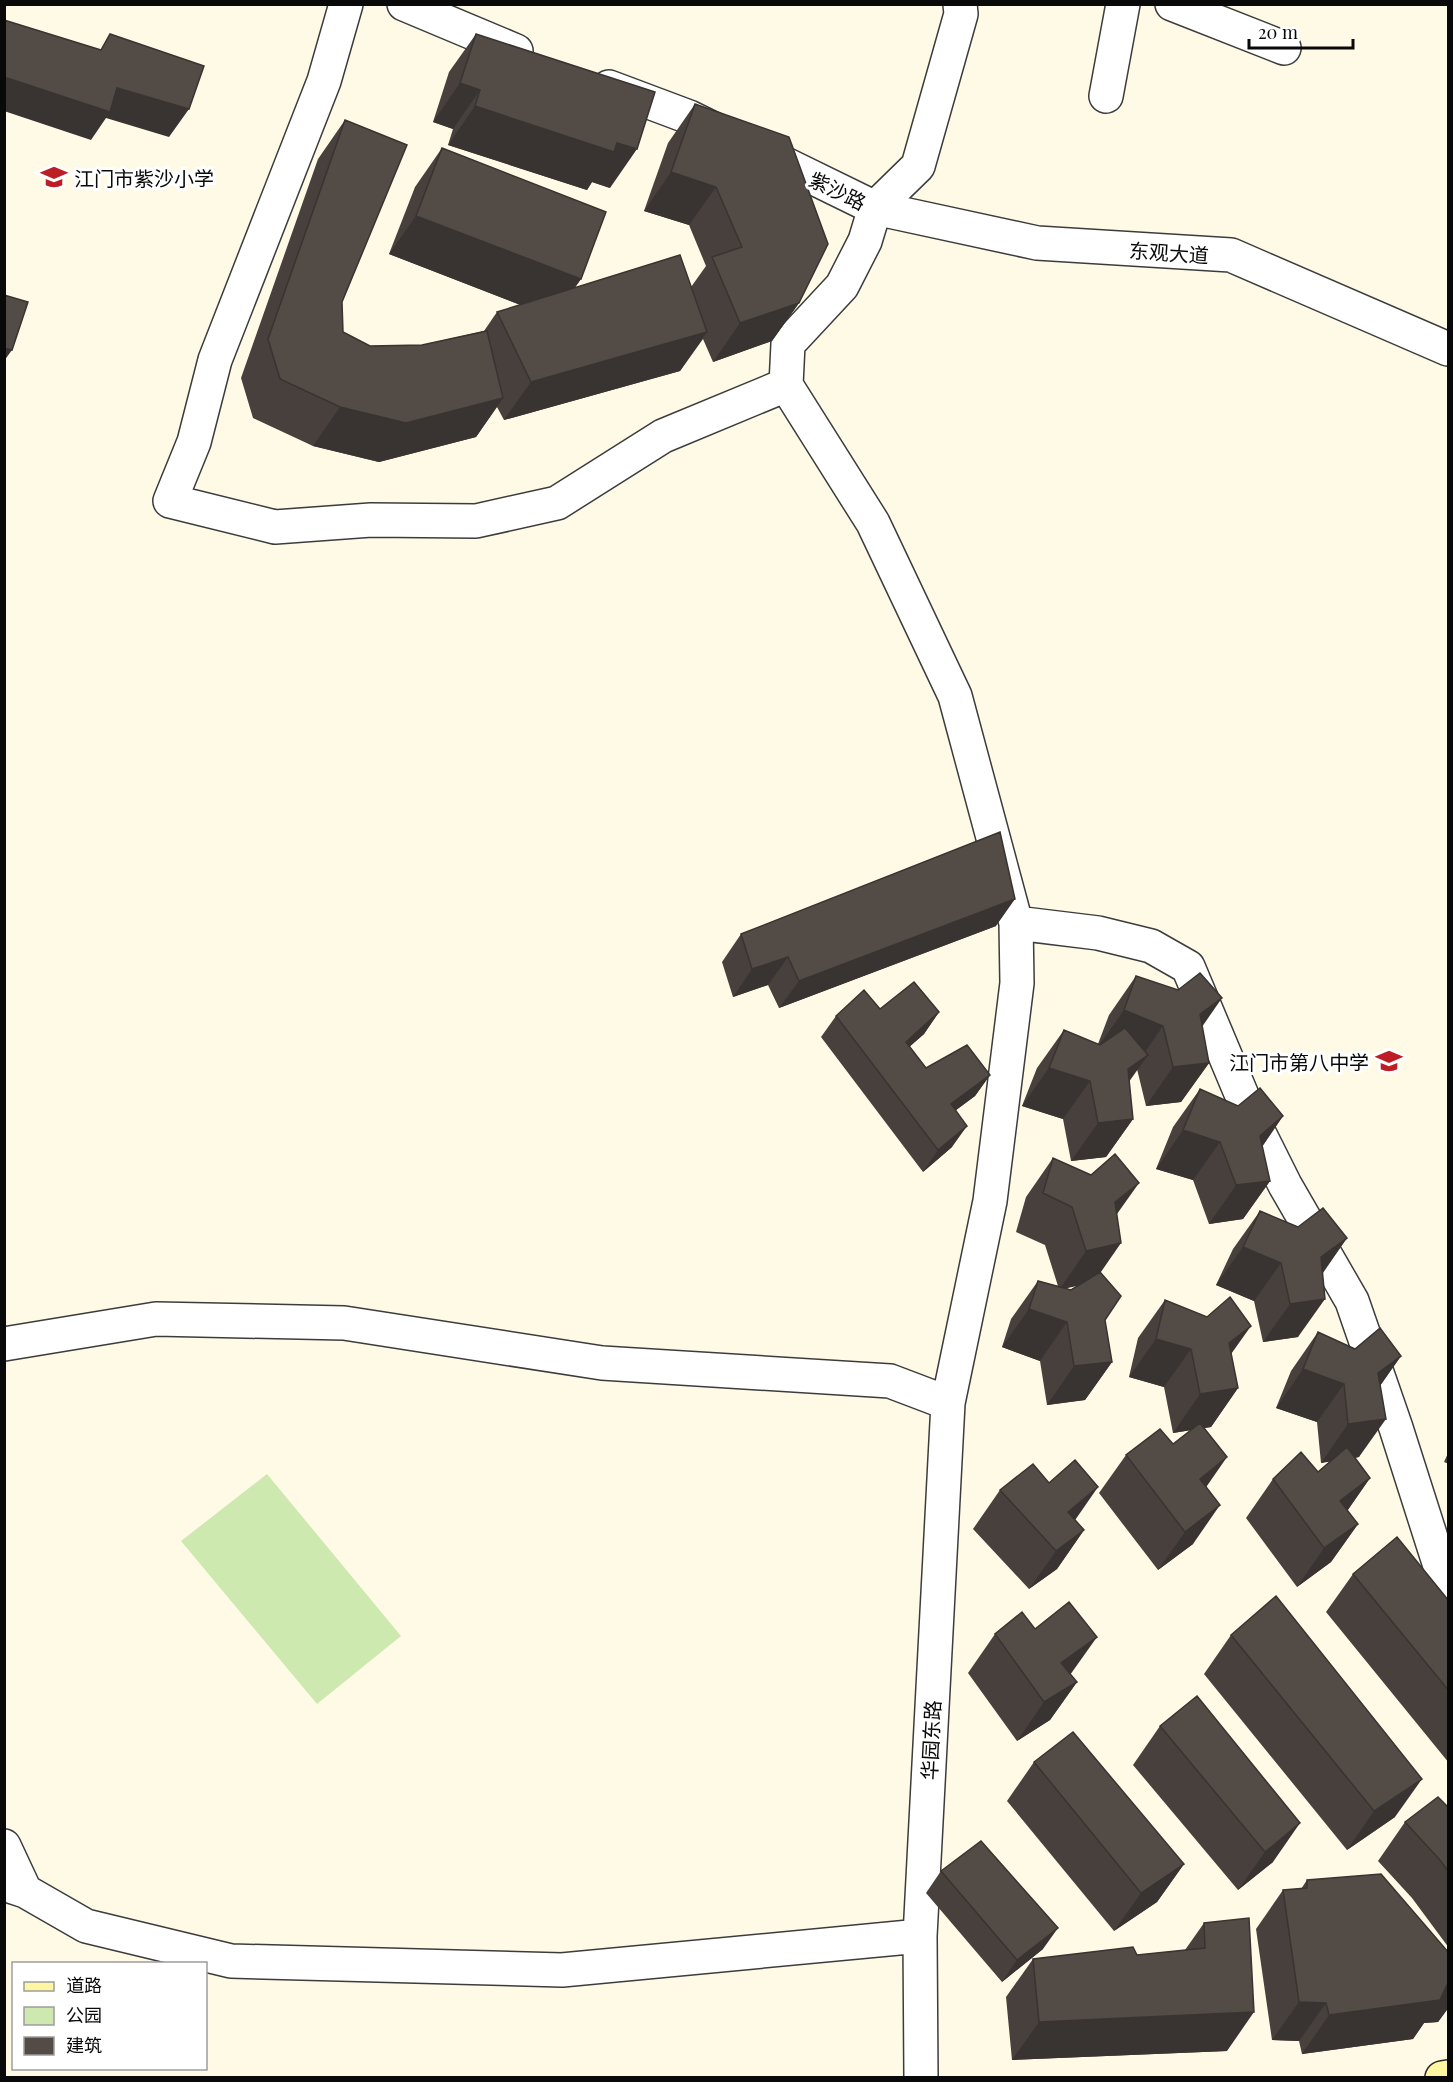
<svg xmlns="http://www.w3.org/2000/svg" width="1453" height="2082" font-family="'Playfair Display','Noto Sans SC',serif">
<style>
.green{fill:#cde9af}
.lines{fill:none;stroke-linecap:round;stroke-linejoin:round}
.minor-casing{stroke:#3c3c3c;stroke-width:36}
.secondary-casing{stroke:#2b2b2b;stroke-width:36}
.minor{stroke:#fff;stroke-width:33}
.secondary{stroke:#fff6a1;stroke-width:33}
.wall{fill:#47403c;fill-rule:evenodd}
.shaded-wall{fill:#393431}
.building{fill:#524b46;stroke:#393431;stroke-width:1.5}
.labels{text-anchor:middle;dominant-baseline:central;stroke-width:6;stroke-linejoin:round;paint-order:stroke}
.poi-label{font-size:20px;fill:#090909;stroke:#fff;text-anchor:start}
.street-label{font-size:20px;fill:#090909;stroke:#fff}
</style>
<rect width="100%" height="100%" fill="#fffae6"/>
<!-- green -->
<path class="green" d="M267,1474l134,162 -84,68 -136,-163z"/>
<g class="lines">
<!-- minor casing -->
<g class="minor-casing">
<path id="minor" d="M346,4l-22,77 -109,279 -21,82 -24,59 105,26 96,-7 105,1 81,-18 106,-67 123,-51
M404,4l112,47
M1172,4l112,44
M609,87l80,30 186,91 162,35 194,12 217,94
M1106,96l17,-92
M1016,923l82,10 53,13 37,21 63,150 34,68 67,116 44,127 52,163
M4,1344l152,-25 188,4 258,40 288,18 58,22
M4,1846l21,45
M4,1884l21,7 61,35 145,35 331,9 358,-34
M921,2078l-1,-142 28,-533 42,-202 27,-218 -1,-60 -61,-227 -82,-173 -87,-138 2,-41 54,-58 23,-45 10,-33 43,-42 43,-152 -1,-10"/>
</g>
<!-- secondary casing -->
<g class="secondary-casing">
<path id="secondary" d="M1442,2078l6,-1"/>
</g>
<!-- minor -->
<use href="#minor" class="minor"/>
<!-- secondary -->
<use href="#secondary" class="secondary"/>
</g>
<!-- wall -->
<path class="wall" d="M476,34l134,154 -18,-6 -5,8 -139,-45 5,-16 -20,-7 16,-50z
M695,104l104,199 -27,38 -59,21 -10,-23 -23,32 -176,49 -7,-13 -21,30 -97,25 -66,-16 -60,-28 -12,-40 77,-219 27,-39 -3,182 1,30 27,14 52,-1 62,-14 13,-19 24,-7 -132,-51 26,-67 27,-39 139,131 -7,9 117,-1 15,-21 -17,-41 -45,-14 24,-68z
M996,926l-217,82 -11,-23 -35,12 -11,-35 19,-28z
M1136,976l66,50 7,37 -28,39 -35,4 -9,-37 -8,12 4,38 -27,38 -35,4 -8,-42 -41,-13 15,-38 27,-38 34,14 11,-29z
M880,1009l59,3 -15,22 -15,13 17,21 64,7 -15,21 -19,14 -4,37 -29,25 -102,-135 15,-21z
M1200,1089l38,17 45,10 -21,31 8,34 -27,38 -34,5 -16,-44 -37,-11 17,-42z
M1053,1158l64,56 -17,59 5,47 7,42 -27,38 -38,5 -7,-44 -38,-14 9,-28 27,-38 20,5 -13,-41 -29,-13 10,-35zM1079,1285l-8,5 -6,-2z
M1260,1211l38,16 49,11 -24,35 -25,64 -35,5 -9,-41 -38,-16 17,-36z
M1165,1300l66,54 7,34 -27,39 -7,1 2,59 -13,57 -35,26 -59,-77 27,-38 47,-11 18,-14 -18,3 -9,-46 -35,-10 9,-39z
M1318,1332l37,17 46,7 -21,30 -21,71 -4,1 15,20 -23,33 11,13 -27,38 -34,25 -51,-69 27,-39 45,-7 12,-11 -9,2 -4,-41 -41,-14 15,-37z
M1449,1451v13l-5,-2z
M1000,1490l84,40 -27,39 -28,20 -56,-60z
M1353,1574l96,27v162l-123,-151z
M995,1634l82,48 -27,38 -33,21 -49,-68z
M1231,1635l164,182 -48,33 -143,-176z
M1197,1696l76,166 -35,28 -105,-125 27,-39z
M1034,1762l150,102 -27,38 -43,29 -107,-130z
M1449,1808v140l-37,-50 -34,-37 27,-39z
M941,1871l102,78 -41,33 -76,-89z
M1307,1880l142,73v54l-11,15 -14,1 -11,16 -111,15 -3,-13 -27,-1 -16,-111 27,-39 18,-1z
M1204,1923l23,128 -215,9 -6,-63 27,-38 104,-4 48,-5z"/>
<!-- shaded-wall -->
<path class="shaded-wall" d="M4,77l113,11 72,21 -20,28 -63,-19 -15,22 -87,-29z
M460,83l20,7 -27,39 -20,-7z
M475,106l142,37 20,6 -27,39 -18,-6 -5,8 -139,-45z
M671,172l45,15 -27,38 -45,-14z
M416,216l165,63 -27,39 -165,-64z
M799,303l-27,38 -59,21 27,-39z
M707,332l-27,39 -176,49 27,-38z
M4,348l8,2 -8,11z
M503,398l-27,39 -97,25 -66,-16 27,-39z
M1015,899l-19,27 -217,82 20,-27z
M788,957l-20,28 -35,12 19,-28z
M1222,998l-27,39 5,-23z
M1124,1010l39,16 -25,36 10,-7 -27,38 -24,-45z
M939,1012l-15,22 -33,29 15,-21z
M1209,1063l-28,39 -35,4 27,-39z
M1049,1068l41,13 -27,38 -41,-13z
M990,1075l-15,21 -39,29 15,-21z
M1283,1116l-27,39 4,-19z
M1133,1119l-27,38 -35,4 27,-38z
M967,1126l-15,21 -29,25 15,-22z
M1183,1130l37,12 -27,38 -37,-11z
M1270,1181l-27,38 -34,5 27,-39z
M1139,1183l-27,38 3,-19z
M1347,1238l-27,38 1,-19z
M1121,1243l-27,39 -35,8 27,-39z
M1243,1247l38,16 -27,38 -38,-16z
M1325,1299l-27,38 -35,5 27,-38z
M1029,1309l38,13 -27,39 -38,-14z
M1251,1326l-27,38 5,-21z
M1156,1339l35,10 -27,38 -35,-10z
M1401,1356l-27,38 4,-21z
M1112,1362l-27,38 -38,5 27,-39z
M1303,1369l41,15 -27,38 -41,-14z
M1238,1388l-27,39 -38,6 27,-39z
M1386,1419l-27,38 -38,6 27,-39z
M1227,1457l-27,39 -27,21 27,-38z
M1370,1478l-27,39 -3,-16z
M1098,1487l-27,39 -3,-14z
M1220,1505l-27,39 -35,26 27,-38z
M1358,1524l-27,38 -34,25 27,-39z
M1084,1530l-27,39 -28,20 27,-38z
M1097,1637l-27,38 -9,-12z
M1077,1682l-27,38 -33,21 27,-39z
M1422,1779l-27,38 -48,33 27,-39z
M1300,1823l-27,39 -35,28 27,-38z
M1184,1864l-27,38 -43,29 27,-38z
M1058,1928l-15,21 -41,33 15,-22z
M1449,1985v22l-11,15 -14,1 -11,16 -111,15 27,-39z
M1299,2002l27,1 -27,38 -27,-1z
M1254,2012l-27,39 -215,9 27,-38z"/>
<!-- building -->
<path class="building" d="M4,20l97,30 9,-16 94,32 -15,43 -72,-21 -7,24 -106,-35z
M476,34l179,58 -18,57 -20,-6 -3,9 -139,-46 5,-16 -20,-7z
M695,104l94,33 39,107 -29,59 -59,20 -28,-66 30,-10 -26,-60 -45,-15z
M345,120l62,25 -65,157 1,30 27,14 52,-1 65,-14 16,67 -97,25 -66,-16 -60,-28 -12,-40z
M442,148l164,64 -25,67 -165,-63z
M680,255l27,77 -176,50 -34,-70z
M4,295l24,7 -16,48 -8,-2z
M1000,832l15,67 -216,82 -11,-24 -36,12 -11,-35z
M1200,973l22,25 -22,16 9,49 -36,4 -10,-41 -39,-16 12,-34 42,14z
M914,982l25,30 -33,30 20,26 41,-23 23,30 -39,29 16,22 -29,24 -102,-134 28,-26 16,19z
M1125,1028l23,27 -20,14 5,50 -35,4 -8,-42 -41,-13 15,-38 36,15z
M1260,1088l23,28 -23,20 10,45 -34,4 -16,-43 -37,-12 17,-41 38,17z
M1115,1154l24,29 -24,19 6,41 -35,8 -14,-44 -29,-14 10,-35 38,17z
M1323,1208l24,30 -26,19 4,42 -35,5 -9,-41 -38,-16 17,-36 38,16z
M1100,1272l21,24 -16,24 7,42 -38,4 -7,-44 -38,-13 9,-28 33,9z
M1230,1297l21,29 -22,17 9,45 -38,6 -9,-45 -35,-10 9,-39 42,17z
M1380,1328l21,28 -23,17 8,46 -38,5 -4,-40 -41,-15 15,-37 37,17z
M1200,1423l27,34 -27,22 20,26 -35,27 -59,-77 34,-26 13,15z
M1347,1447l23,31 -30,23 18,23 -34,24 -51,-69 28,-27 17,20z
M1075,1460l23,27 -30,25 16,18 -28,21 -56,-61 33,-26 16,19z
M1397,1537l52,64v90l-96,-117z
M1276,1596l146,183 -48,32 -143,-176z
M1069,1602l28,35 -36,26 16,19 -33,20 -49,-68 27,-22 13,17z
M1197,1696l103,127 -35,29 -105,-126z
M1073,1732l111,132 -43,29 -107,-131z
M1438,1797l11,11v64l-10,-13 -34,-37z
M981,1841l77,87 -41,32 -76,-89z
M1381,1874l68,79v32h-2l-7,15 -111,15 -3,-12 -27,-1 -16,-112 24,-2v-8z
M1249,1918l5,94 -215,10 -6,-63 100,-12 4,8 68,-7 -1,-25z"/>
<!-- icons -->
<defs>
<g id="school-bare" transform="scale(2.07)"><path d="M0-5L7-2L0 1L-7-2ZM-4 1L0 2.5L4 1V4Q0 6-4 4Z" fill="#bd1e23" stroke="#fff" stroke-width="2.5" paint-order="stroke"/></g>
</defs>
<g fill-rule="evenodd">
<use href="#school-bare" x="54" y="177"/>
<use href="#school-bare" x="1389" y="1061"/>
</g>
<g class="labels">
<!-- poi labels -->
<g class="poi-label">
<text x="74" y="177">江门市紫沙小学</text>
<text x="1369" y="1061" text-anchor="end">江门市第八中学</text>
</g>
<!-- street labels -->
<g class="street-label">
<text transform="translate(838 190) rotate(26)">紫沙路</text>
<text transform="translate(1169 252) rotate(4)">东观大道</text>
<text transform="translate(930 1740) rotate(-87)">华园东路</text>
</g>
</g>
<!-- border -->
<rect width="1453" height="2082" fill="none" stroke="#090909" stroke-width="12"/>
<!-- legend -->
<rect x="12" y="1962" width="195" height="108" fill="#ffffff" stroke="#9d9d9d" stroke-width="1.5"/>
<rect x="24" y="1982" width="30" height="9" fill="#fff6a1" stroke="#9d9d9d" stroke-width="1.5"/>
<text x="66" y="1992" font-size="18" fill="#090909">道路</text>
<rect x="24" y="2007" width="30" height="18" fill="#cde9af" stroke="#9d9d9d" stroke-width="1.5"/>
<text x="66" y="2022" font-size="18" fill="#090909">公园</text>
<rect x="24" y="2037" width="30" height="18" fill="#524b46" stroke="#9d9d9d" stroke-width="1.5"/>
<text x="66" y="2052" font-size="18" fill="#090909">建筑</text>
<!-- scale -->
<path d="M1249 39v9h104v-9" fill="none" stroke="#090909" stroke-width="3"/>
<text x="1258" y="39" font-size="18" fill="#090909" stroke="#ffffff" stroke-width="4.5" paint-order="stroke">20 m</text>
</svg>
